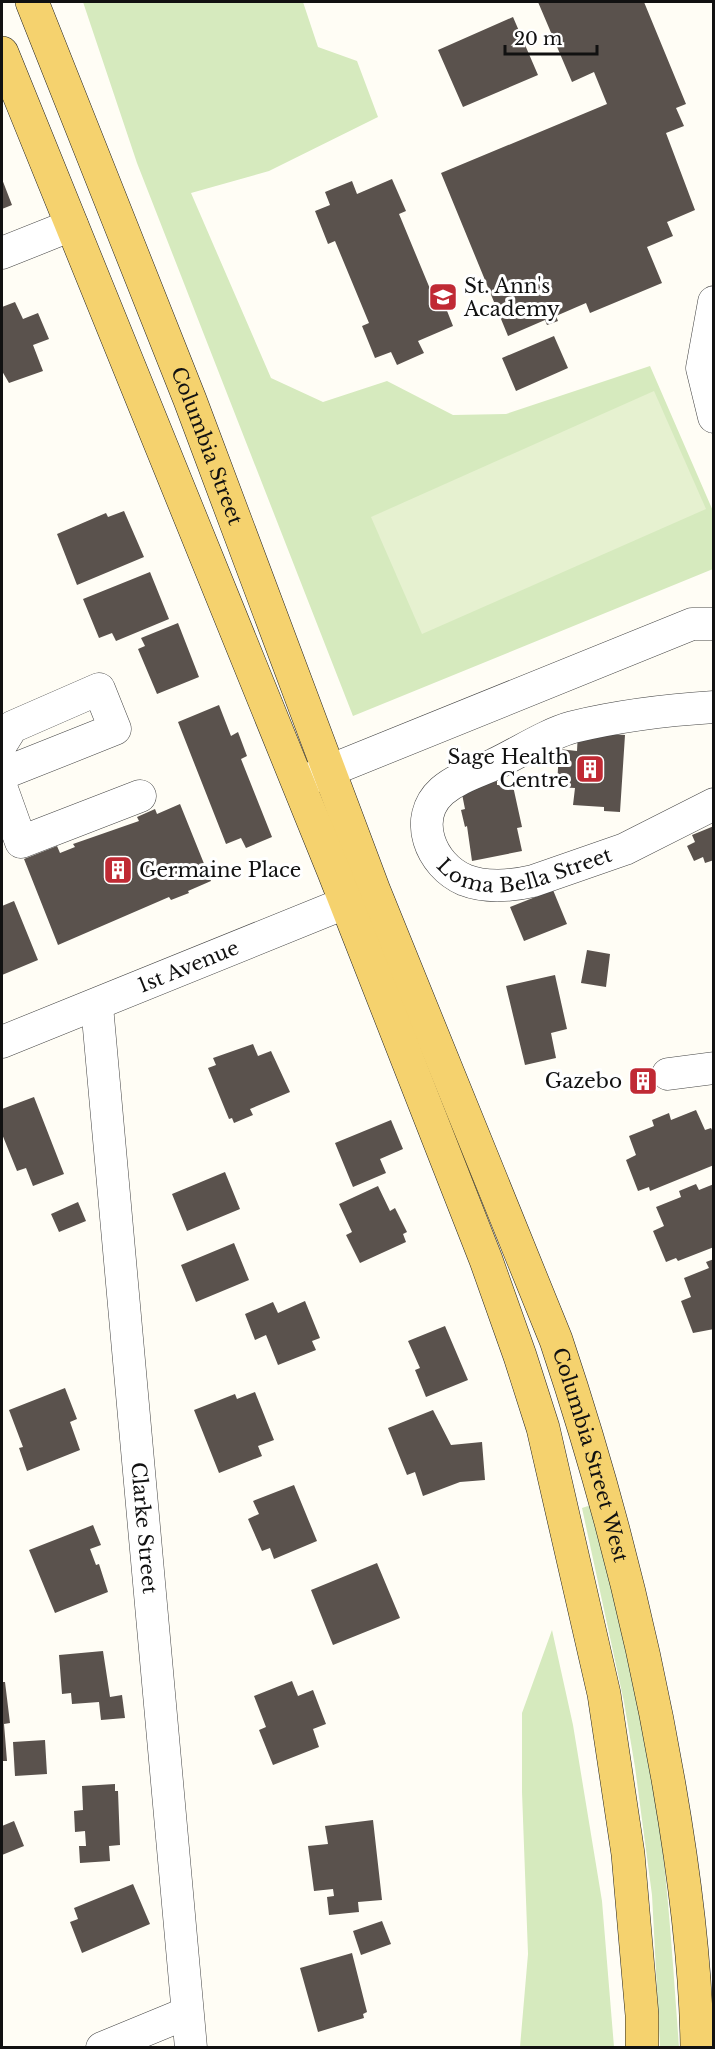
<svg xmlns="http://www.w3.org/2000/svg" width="715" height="2049" font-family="'Libre Baskerville',serif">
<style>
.green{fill:#d6eabe}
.pitch{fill:#e6f1d0}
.building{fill:#5a524d}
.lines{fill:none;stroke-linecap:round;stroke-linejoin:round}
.minor-casing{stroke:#444;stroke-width:33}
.major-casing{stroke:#222;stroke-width:34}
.minor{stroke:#fff;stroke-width:32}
.major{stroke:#f5d26e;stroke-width:33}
.labels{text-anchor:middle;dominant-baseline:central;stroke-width:6;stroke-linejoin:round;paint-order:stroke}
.poi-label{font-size:20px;fill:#111;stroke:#fff;text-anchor:start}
.street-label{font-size:20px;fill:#111;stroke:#fff}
</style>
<rect width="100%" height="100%" fill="#fffdf5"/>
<!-- green -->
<path class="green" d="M83,2h220l15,45 39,14 21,56 -109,54 -78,22 80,185 52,24 64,-21 66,34 53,-1 144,-48 63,145v58l-360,147 -216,-553z
M591,1505c21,87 45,174 60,262 16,93 21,187 28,280h-19l-8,-152 -17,-128 -11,-65 -42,-194z
M552,1630l21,95 29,176 12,146h-94l8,-93 -6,-162v-79z"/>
<!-- pitch -->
<path class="pitch" d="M654,391l52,118 -284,125 -51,-117z"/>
<!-- building -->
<path class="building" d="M538,2h106l42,102 -10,4 8,18 -18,7 29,77 -28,12 6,14 -26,11 15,36 -72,30 -4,-10 -30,13 2,5 -11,4 -2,-5 -37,16 -67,-163 166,-69 -13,-32 -22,10z
M513,17l25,58 -75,32 -25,-57z
M2,179l10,26 -10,4z
M392,179l14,32 -7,3 34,82 7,-3 13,33 -35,15 6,12 -27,12 -6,-13 -16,6 -13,-32 7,-3 -34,-82 -7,3 -13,-33 15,-6 -5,-13 27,-11 5,13z
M15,302l8,17 15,-6 11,26 -16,6 10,26 -34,12 -7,-12v-64z
M554,336l14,32 -52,23 -14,-33z
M124,511l20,46 -67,28 -20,-51 49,-21 2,4z
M150,572l19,47 -53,22 -4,-8 -13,5 -16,-39z
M178,623l21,54 -42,17 -19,-45 7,-3 -4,-8z
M219,705l12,31 7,-4 9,24 -6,3 31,78 -26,11 -5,-10 -15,6 -48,-122z
M578,732l47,3 -5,77 -16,-1v-4l-31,-2 2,-17 -18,-1 2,-38 18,2z
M497,781v4l16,1 9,41 -5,1 5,23 -50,10 -5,-35 -2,1 -4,-17 4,-1 -4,-20z
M180,804l31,77 -23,10 1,2 -18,7 -2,-3 -111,48 -34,-86 33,-13 3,7 15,-6 -2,-3 66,-23 -2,-4 18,-8 2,5z
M714,826v34l-9,3 -2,-6 -9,4 -7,-15 8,-4 -3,-7z
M553,890l14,34 -43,17 -14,-34z
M14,901l24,59 -36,15v-69z
M587,950l23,4 -4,33 -25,-4z
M555,975l12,54 -16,4 5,25 -31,7 -19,-79z
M253,1044l5,12 13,-5 19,41 -40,17 3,6 -19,8 -2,-5 -3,1 -21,-51 8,-3 -3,-7z
M634 1082a10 10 0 1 1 20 0a10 10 0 1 1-20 0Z
M34,1097l30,77 -31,12 -7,-18 -9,3 -15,-37v-25z
M696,1110l9,20 6,-2 3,6v31l-64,26 -1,-4 -11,4 -12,-31 10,-5 -7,-19 25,-10 -2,-6 17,-7 2,7z
M391,1120l12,29 -23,10 6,14 -33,14 -18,-44z
M225,1172l15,37 -53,22 -15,-37z
M696,1184l3,6 15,-6v63l-36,14 -2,-3 -10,4 -13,-31 11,-5 -8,-19 25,-10 -2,-6z
M378,1186l12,25 5,-3 12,24 -4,2 3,8 -46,21 -14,-28 6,-3 -13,-28z
M78,1202l8,19 -27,11 -8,-18z
M234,1243l15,37 -53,22 -15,-37z
M714,1259v70l-21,4 -12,-32 10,-4 -7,-19 25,-10 -3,-6z
M305,1301l15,37 -8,3 4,9 -38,15 -12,-30 -11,5 -10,-26 28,-12 5,11z
M445,1326l23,54 -42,17 -11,-27 5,-2 -12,-27z
M65,1388l12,31 -7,3 10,28 -53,21 -8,-23 4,-1 -14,-37z
M255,1392l19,48 -16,6 4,10 -43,17 -25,-63 41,-16 2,5z
M433,1410l18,35 31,-3 3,38 -25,2 -37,14 -8,-24 -8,3 -19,-47z
M294,1485l23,56 -43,18 -4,-11 -8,3 -14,-32 11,-5 -6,-13z
M93,1525l8,20 -11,4 6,16 3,-1 9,28 -53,21 -26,-63z
M377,1563l23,55 -67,27 -22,-55z
M103,1651l7,46 12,-2 3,23 -24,2 -2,-18 -27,2 -1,-11 -9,1 -3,-39z
M292,1681l6,15 15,-6 13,34 -13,5 6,18 -46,18 -14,-35 7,-3 -12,-31z
M2,1682h3l5,41 -6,1 3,37h-5z
M45,1740l2,34 -32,2 -2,-34z
M115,1784v7h3l2,54 -11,1 1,15 -30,2 -1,-17h7l-1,-15 -10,1 -1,-21 9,-1 -1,-24z
M373,1820l9,80 -24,2 1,10 -30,3 -2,-18 7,-1 -1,-7 -19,2 -6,-45 20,-2 -3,-18z
M14,1821l10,25 -22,9v-29z
M133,1884l17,40 -68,29 -12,-31 8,-3 -4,-11z
M382,1921l9,23 -30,11 -8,-24z
M352,1953l15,59 -4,2 1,4 -46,14 -18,-64z"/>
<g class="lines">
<!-- minor casing -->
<g class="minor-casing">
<g id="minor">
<path d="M2,253l70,-28"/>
<path d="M714,302l-12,66 12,49"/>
<path id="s1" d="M714,707c-47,3 -96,9 -141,20 -26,7 -53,25 -78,37 -18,8 -38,14 -53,27 -30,27 -12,74 23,89 20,8 47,6 68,1l92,-32 89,-45"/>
<path d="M2,743l10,-16 87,-38 16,40 -103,41 -10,1"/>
<path d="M304,781l388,-157h22"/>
<path d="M2,789l19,53 119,-46"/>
<path id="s2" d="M97,1006l94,1042"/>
<path id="s3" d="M2,1042l368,-149"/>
<path d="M668,1074l46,-6"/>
<path d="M102,2048l85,-35"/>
</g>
</g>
<!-- major casing -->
<g class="major-casing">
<g id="major">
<path id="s4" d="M32,2l158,398 184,491 182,449c49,146 87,294 113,445 15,87 27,175 28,263"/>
<path d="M2,53l332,819 152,388 34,96 23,72 61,266 24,160 14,161v33"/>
</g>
</g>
<!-- minor -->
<use href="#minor" class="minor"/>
<!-- major -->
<use href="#major" class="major"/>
</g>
<!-- icons -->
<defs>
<g id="school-square" transform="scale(1.5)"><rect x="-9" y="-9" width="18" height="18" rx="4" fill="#c02a34" stroke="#fff"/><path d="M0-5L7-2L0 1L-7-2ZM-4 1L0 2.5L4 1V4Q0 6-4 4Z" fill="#fff"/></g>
<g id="building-square" transform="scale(1.5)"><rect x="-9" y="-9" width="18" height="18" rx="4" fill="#c02a34" stroke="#fff"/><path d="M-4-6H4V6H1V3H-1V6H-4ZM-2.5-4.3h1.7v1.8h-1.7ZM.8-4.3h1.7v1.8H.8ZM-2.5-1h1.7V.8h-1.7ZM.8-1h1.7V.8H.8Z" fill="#fff"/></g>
</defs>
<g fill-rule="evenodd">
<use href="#school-square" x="443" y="297"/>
<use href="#building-square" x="590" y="769"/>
<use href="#building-square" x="118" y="870"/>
<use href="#building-square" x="643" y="1081"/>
</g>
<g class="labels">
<!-- poi labels -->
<g class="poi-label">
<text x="464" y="286">St. Ann's<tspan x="464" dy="23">Academy</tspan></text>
<text x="569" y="757" text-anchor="end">Sage Health<tspan x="569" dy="23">Centre</tspan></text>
<text x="139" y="870">Germaine Place</text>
<text x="622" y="1081" text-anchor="end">Gazebo</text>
</g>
<!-- street labels -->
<g class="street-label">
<text stroke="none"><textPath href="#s4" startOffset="477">Columbia Street</textPath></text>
<text stroke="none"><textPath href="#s1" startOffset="458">Loma Bella Street</textPath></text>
<text stroke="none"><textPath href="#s3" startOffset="201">1st Avenue</textPath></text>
<text stroke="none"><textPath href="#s4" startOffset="1557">Columbia Street West</textPath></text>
<text stroke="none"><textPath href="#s2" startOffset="524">Clarke Street</textPath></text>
</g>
</g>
<!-- border -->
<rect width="715" height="2049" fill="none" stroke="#111111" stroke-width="6"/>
<!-- scale -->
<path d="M505 45v9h92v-9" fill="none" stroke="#111111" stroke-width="3"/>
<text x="514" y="45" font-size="18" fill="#111111" stroke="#ffffff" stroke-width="4.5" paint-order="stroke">20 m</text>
</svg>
